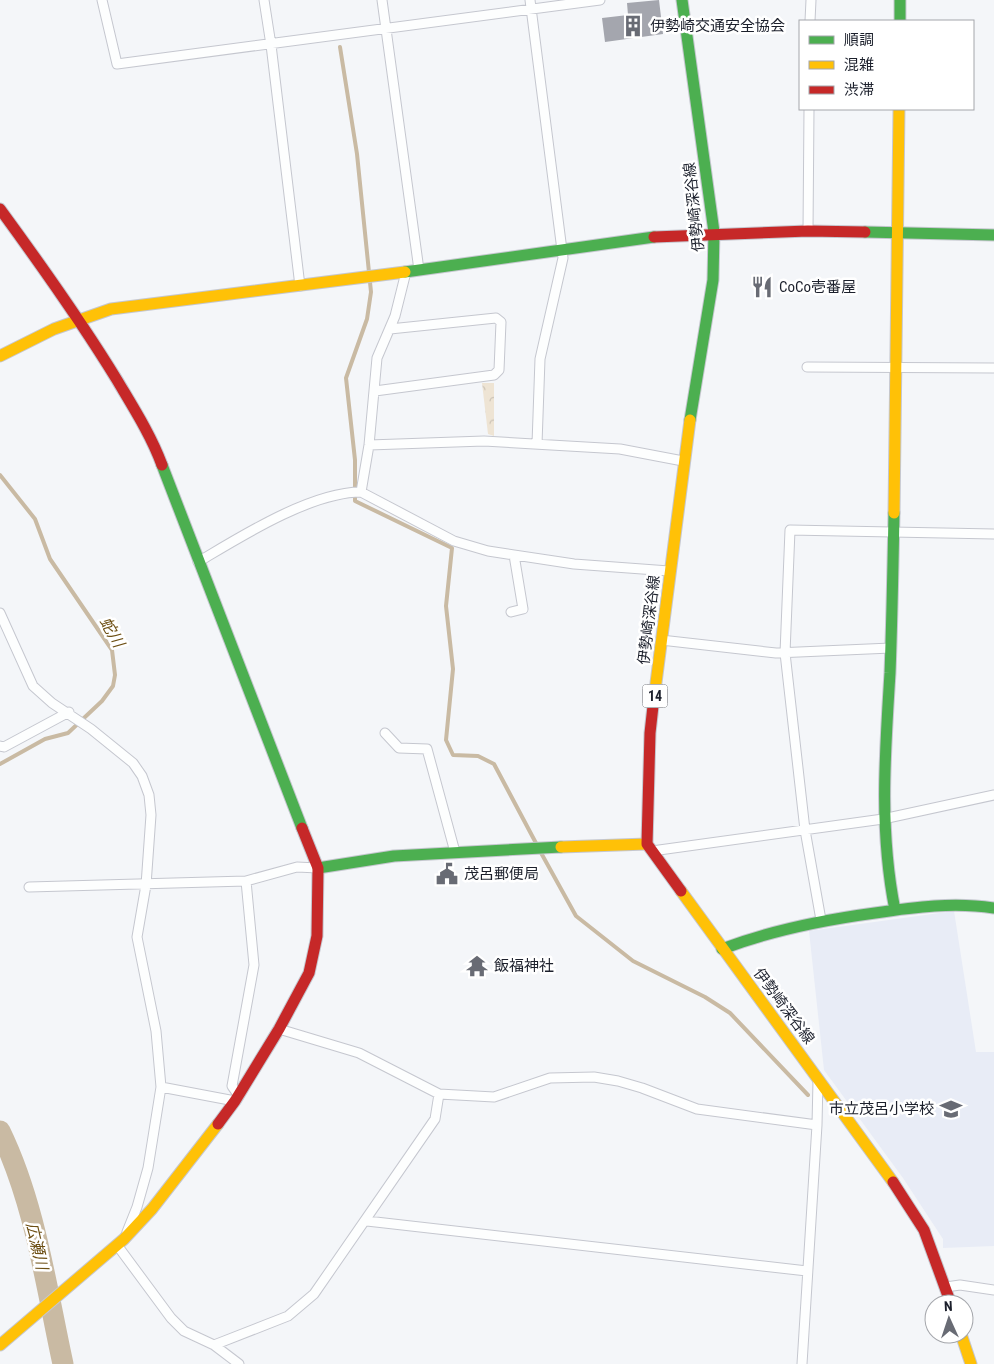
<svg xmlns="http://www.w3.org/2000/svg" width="994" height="1364" font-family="'Roboto Condensed','Noto Sans JP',sans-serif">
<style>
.built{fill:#e8ecf6}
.forest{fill:url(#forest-crowns)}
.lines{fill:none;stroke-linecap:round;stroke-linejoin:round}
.stream{stroke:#c9baa3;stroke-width:4}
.river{stroke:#c9baa3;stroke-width:21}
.building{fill:#a4a6ae}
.street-casing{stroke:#c5c7cf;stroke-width:11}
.fast-casing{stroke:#c5c7cf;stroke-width:13}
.slow-casing{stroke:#c5c7cf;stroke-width:13}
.jam-casing{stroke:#c5c7cf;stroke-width:13}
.street{stroke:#fdfefe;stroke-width:9}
.fast{stroke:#4caf50;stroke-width:11}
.slow{stroke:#ffc107;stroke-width:11}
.jam{stroke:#c62828;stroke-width:11}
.labels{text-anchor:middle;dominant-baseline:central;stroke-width:5;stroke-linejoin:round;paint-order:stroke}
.shield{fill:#fff;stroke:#60636b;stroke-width:1}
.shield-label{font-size:14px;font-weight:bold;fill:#1c202c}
.poi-label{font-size:15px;fill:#1c202c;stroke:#fff;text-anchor:start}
.street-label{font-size:15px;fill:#1c202c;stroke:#fff}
.water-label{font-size:16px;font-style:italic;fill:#6d4f14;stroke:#fff}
</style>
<defs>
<pattern id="forest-crowns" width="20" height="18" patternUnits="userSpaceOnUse" patternTransform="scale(1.25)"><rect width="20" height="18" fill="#eee4d4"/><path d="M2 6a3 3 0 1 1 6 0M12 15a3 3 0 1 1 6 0" fill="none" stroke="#ccc3b6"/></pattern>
</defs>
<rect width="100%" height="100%" fill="#f4f6f9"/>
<!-- built -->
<path class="built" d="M954,911l22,141h18v194l-51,2v-9l-40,-61 -79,-108 -15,-139z"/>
<!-- forest -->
<path class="forest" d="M482,383h12v53l-6,-2z"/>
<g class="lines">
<!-- stream -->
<path class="stream" d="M340,47l17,107 14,138 -4,27 -21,59 9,82v41l97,47 -6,58 7,63 -7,71 7,15 25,1 16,8 43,81
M0,475l35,44 15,40 62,91 3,25 -2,11 -11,15 -34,32 -23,6 -45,25
M540,851l36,65 57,45 72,36 25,16 78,82"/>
<!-- river -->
<path class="river" d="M0,1131c35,72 46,155 63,233"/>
</g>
<!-- building -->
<path class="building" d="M659,0l4,34 -58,8 -3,-24 26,-3 -1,-12z"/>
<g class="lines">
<!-- street casing -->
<g class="street-casing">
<path id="street" d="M102,0l15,64 483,-64
M264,0l7,45 29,241
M382,0l37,270
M530,0l33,258 -23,101 -3,85
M810,21l1,-21
M808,231l1,-122
M807,367l187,1
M375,391l119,-16 5,-5 2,-48 -5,-4 -106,11
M369,445l115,-4 136,8 63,12
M361,492l8,-47 8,-87 18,-42 11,-44
M198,562c42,-25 113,-70 163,-70l93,49 34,10 86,13 95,7
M511,612l12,-3 -9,-54
M0,613l33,73 19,17 39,26 42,34 9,13 7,19 2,20 -5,70 -9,52 19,94 5,56 -13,81 -11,39 -10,25
M661,640l115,13 115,-5
M385,733l14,15 28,1 28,103
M0,746l4,1 65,-35
M652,851l231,-32 111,-24
M29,887l217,-6 51,-14 21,1
M821,920l-16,-90 -20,-177 5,-123 204,4
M279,1029l80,24 80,41 55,3 56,-19 44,-1 24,4 24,7 55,21 120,16
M161,1087l74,14
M239,1096l-7,-10 22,-121 -8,-84
M367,1221l440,50
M117,1245l54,73 13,13 30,14 25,19
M946,1287l14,-2 34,5
M214,1345l74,-29 26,-22 121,-175 4,-25
M802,1364l15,-239 1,-45"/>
</g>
<!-- fast casing -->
<g class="fast-casing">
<path id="fast" d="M682,0l32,232 -1,48 -23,140
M900,0v21
M865,232l129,3
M405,272l249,-35
M162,465l140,363
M894,513c-1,53 -2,107 -4,160 -5,80 -11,157 5,237
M318,868l76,-12 167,-9
M722,949c50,-19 101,-29 153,-36 40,-6 79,-11 119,-5"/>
</g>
<!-- slow casing -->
<g class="slow-casing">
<path id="slow" d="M0,356l54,-27 57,-20 294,-37
M894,513l5,-404
M653,706l37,-286
M561,847l86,-3
M681,891l212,291
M961,1334l10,30
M0,1345l124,-106 28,-30 66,-85"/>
</g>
<!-- jam casing -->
<g class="jam-casing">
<path id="jam" d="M0,209c41,56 81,112 117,171 16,27 34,55 45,85
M654,237l154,-6 57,1
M653,706l-3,27 -3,111 34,47
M218,1124l17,-23 44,-72 30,-56 8,-37 1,-68 -16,-40
M893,1182l31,48 27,74"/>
</g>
<!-- street -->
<use href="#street" class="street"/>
<!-- fast -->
<use href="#fast" class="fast"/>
<!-- slow -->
<use href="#slow" class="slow"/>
<!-- jam -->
<use href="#jam" class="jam"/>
</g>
<!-- icons -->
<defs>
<g id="building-bare" transform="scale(1.725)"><path d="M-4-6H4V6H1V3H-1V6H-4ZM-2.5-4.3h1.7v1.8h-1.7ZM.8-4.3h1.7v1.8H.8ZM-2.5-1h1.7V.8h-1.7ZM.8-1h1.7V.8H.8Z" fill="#686b74" stroke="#fff" stroke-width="2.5" paint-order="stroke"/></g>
<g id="restaurant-bare" transform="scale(1.725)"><path d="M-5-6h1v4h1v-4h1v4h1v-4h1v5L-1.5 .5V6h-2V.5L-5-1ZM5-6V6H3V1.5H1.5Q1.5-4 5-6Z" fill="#686b74" stroke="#fff" stroke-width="2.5" paint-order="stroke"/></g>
<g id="civic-bare" transform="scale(1.725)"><path d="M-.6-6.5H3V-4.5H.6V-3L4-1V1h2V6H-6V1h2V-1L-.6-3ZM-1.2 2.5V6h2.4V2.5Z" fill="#686b74" stroke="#fff" stroke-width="2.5" paint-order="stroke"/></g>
<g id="temple-bare" transform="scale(1.725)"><path d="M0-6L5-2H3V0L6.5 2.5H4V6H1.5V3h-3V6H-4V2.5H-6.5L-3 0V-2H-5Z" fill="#686b74" stroke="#fff" stroke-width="2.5" paint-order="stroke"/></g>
<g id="school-bare" transform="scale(1.725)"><path d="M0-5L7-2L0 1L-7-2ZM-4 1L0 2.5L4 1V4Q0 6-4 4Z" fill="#686b74" stroke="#fff" stroke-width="2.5" paint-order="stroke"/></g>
</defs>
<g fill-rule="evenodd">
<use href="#building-bare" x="633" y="26"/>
<use href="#restaurant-bare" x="762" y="287"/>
<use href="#civic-bare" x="447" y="874"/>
<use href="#temple-bare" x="477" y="966"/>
<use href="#school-bare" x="951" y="1109"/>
</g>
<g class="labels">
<!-- shield labels -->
<rect class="shield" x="642.5" y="684.5" width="25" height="23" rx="4"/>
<g class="shield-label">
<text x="655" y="696">14</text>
</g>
<!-- poi labels -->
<g class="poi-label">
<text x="650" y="26">伊勢崎交通安全協会</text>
<text x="779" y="287">CoCo壱番屋</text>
<text x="464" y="874">茂呂郵便局</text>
<text x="494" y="966">飯福神社</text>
<text x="934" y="1109" text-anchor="end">市立茂呂小学校</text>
</g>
<!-- street labels -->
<g class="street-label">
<text transform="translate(694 207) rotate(-96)">伊勢崎深谷線</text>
<text transform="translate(649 620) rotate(-83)">伊勢崎深谷線</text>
<text transform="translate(784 1006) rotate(53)">伊勢崎深谷線</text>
</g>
<!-- water labels -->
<g class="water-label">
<text transform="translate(112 632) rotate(60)">蛇川</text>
<text transform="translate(37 1246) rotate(77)">広瀬川</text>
</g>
</g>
<!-- legend -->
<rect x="799" y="20" width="175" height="90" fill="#ffffff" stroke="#a4a6ab"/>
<rect x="809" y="36" width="25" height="8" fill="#4caf50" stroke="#a4a6ab"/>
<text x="844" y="45" font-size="15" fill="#1c202c">順調</text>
<rect x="809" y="61" width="25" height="8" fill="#ffc107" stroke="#a4a6ab"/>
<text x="844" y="70" font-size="15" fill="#1c202c">混雑</text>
<rect x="809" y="86" width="25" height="8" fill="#c62828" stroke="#a4a6ab"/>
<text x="844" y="95" font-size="15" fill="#1c202c">渋滞</text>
<!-- north arrow -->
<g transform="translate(949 1319) rotate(357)"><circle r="24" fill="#ffffff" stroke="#a4a6ab"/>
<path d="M0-4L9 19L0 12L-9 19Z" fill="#686b74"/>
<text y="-8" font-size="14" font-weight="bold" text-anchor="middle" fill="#1c202c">N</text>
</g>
</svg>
